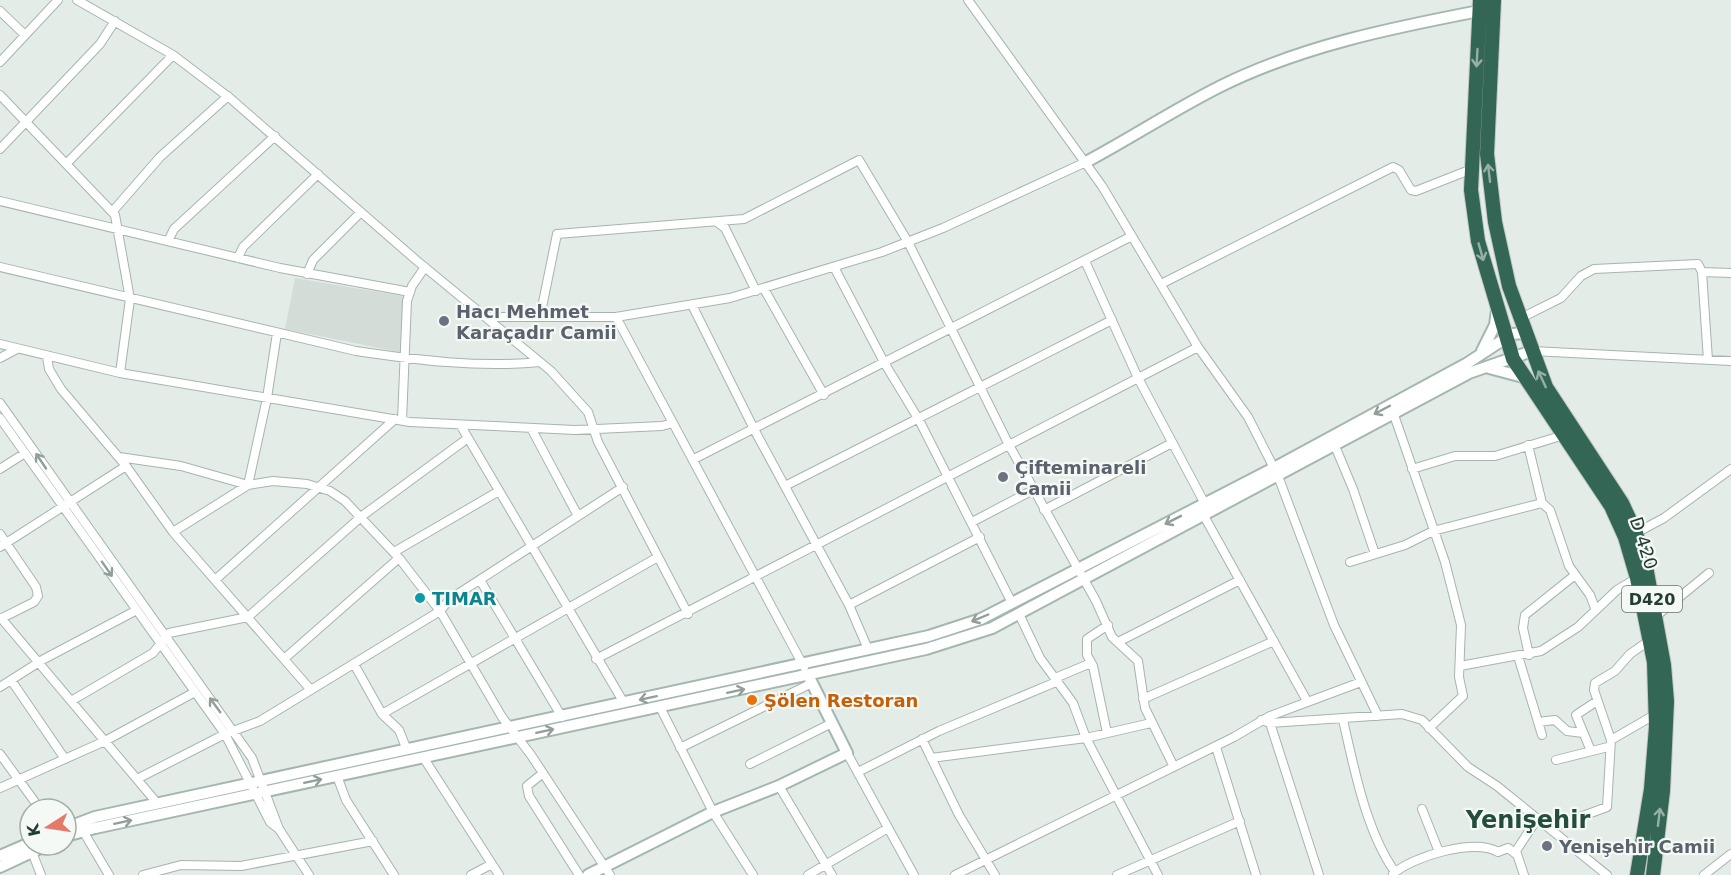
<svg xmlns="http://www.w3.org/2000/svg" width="1731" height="875" font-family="'DejaVu Sans',sans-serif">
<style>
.built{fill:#d3dcd7}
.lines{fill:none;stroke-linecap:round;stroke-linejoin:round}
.street-casing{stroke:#a7b4ae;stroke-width:10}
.secondary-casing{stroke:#a4b7ae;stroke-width:14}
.highway-casing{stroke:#c2c8c6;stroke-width:16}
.street{stroke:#fff;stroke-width:8}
.secondary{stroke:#fff;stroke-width:10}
.highway{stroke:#346655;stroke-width:14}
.oneway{stroke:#94b0a6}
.oneway2{stroke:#929e99}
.worship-dot{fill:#6b7280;stroke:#f5f9f6;stroke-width:2}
.culture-dot{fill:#0f9aa8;stroke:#f5f9f6;stroke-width:2}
.food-dot{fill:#e8710a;stroke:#f5f9f6;stroke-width:2}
.labels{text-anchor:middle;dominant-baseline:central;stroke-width:4.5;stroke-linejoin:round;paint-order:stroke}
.shield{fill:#f5f9f6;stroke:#63756e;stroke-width:1.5}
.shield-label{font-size:16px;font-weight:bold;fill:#253c33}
.worship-label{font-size:18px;font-weight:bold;fill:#5b616d;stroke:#f5f9f6;text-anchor:start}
.street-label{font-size:18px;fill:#253c33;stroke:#f5f9f6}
.culture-label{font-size:18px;font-weight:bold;fill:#0d838f;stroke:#f5f9f6;text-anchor:start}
.food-label{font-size:18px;font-weight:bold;fill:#c56008;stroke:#f5f9f6;text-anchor:start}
.district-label{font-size:24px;font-weight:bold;fill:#234d3d;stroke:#f5f9f6}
</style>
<rect width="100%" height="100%" fill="#e4ece8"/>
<!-- built -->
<path class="built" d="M295,278l107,18 3,4 -1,50 -5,2 -114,-23z"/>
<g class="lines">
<!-- street casing -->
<g class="street-casing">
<path id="street" d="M77,0l96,55 58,44 185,161 135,111 37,41 10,30 90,172
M968,0l134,186 96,161 50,70 30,59 56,149 44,91
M0,11l25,24
M0,62l58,-62
M0,95l115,120 15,84 -10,74
M0,149l100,-105 15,-23
M67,163l106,-108
M0,201l280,67 130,24
M113,211l47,-54 68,-61
M717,222l8,6 31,63
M168,241l6,-12 101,-93
M238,258l5,-11 75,-73
M1085,261l53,117 67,126
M0,267l356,84c60,9 123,17 184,11
M834,267l51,97 34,56 93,183
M1702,272l29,1
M307,274l6,-14 48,-48
M1161,284l232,-117 6,3 12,20 5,1 56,-22
M764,289l60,106
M692,305l63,126 94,174 19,44
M486,317h130l114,-19 152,-46 61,-24 143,-66
M540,317l17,-83 187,-15 115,-59 49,82 101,203 87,156 16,36 26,24 7,47 29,59
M616,317l188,350
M1519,319l42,-21 20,-22 13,-7 104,-5 4,8 6,88
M0,344l120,29 290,49 165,8 87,-4 11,-3
M1532,351l199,10
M47,357l2,12 12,20 65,77 47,66 138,158
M0,358l17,-9
M0,403l252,355 27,71
M1394,415l51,147 16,63 -2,52 4,19 -34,32
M0,418l225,316 45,88 9,7 30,46
M402,420l5,-119 5,-15 13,-19
M461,426l163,277
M531,428l47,88
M1528,445l14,58 8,7 19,56 21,29 5,13
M1335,446l18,43 22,65
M119,457l62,9 67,19 19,-87 10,-65
M694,459l438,-223
M0,469l25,-16
M1412,469l43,-13h40l69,-21
M785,486l327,-166
M1044,510l128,-67
M1204,516l103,185
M972,522l61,-32
M173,532l75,-47 25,-4 34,3 23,7 15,10 54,57 41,53 62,106 29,38 79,120
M1636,533l28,-15 67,-49
M0,534l36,53 2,9 -4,6 -34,17
M0,547l126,-81
M394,552l105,-61
M1350,562l55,-17 28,-14 109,-28
M215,580l180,-161
M480,580l82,137
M849,605l131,-68
M1019,614l21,44 33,45 13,35 72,137
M1655,617l54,-44
M1,618l156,185
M1118,642l122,-62
M1529,655l-6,-27 2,-13 50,-40
M1518,656l24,79
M284,659l115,-101
M596,659l602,-312
M354,664l28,50 17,16 8,20
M1460,666l81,-15 37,-24 39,-37 20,-12
M1055,678l36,-15
M11,680l54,79
M0,687l44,-28 91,-48
M1143,699l131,-58
M71,701l82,-48 16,-20 79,-16 114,-101 106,-78
M660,707l53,105 40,63
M382,714l276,-157
M1261,720l9,3 132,-9 20,6 46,47 29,19 110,89
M1343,720c11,48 23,111 52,152
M1538,722l17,-2 12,11 16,2
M1270,723l49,152
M1107,733l-14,-67 -6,-11v-16l21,-14
M922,739l37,76 36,60
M1611,740l-17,-50 1,-7 20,-12 15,-17 20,-14
M1216,747l40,128
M680,748l132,-65
M1591,751l-15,-36 21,-14
M847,753l67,122
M0,754l40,55
M423,757l76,118
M931,758l155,-20 65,-15
M1556,760l52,-13
M750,764l82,-41
M858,772l81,-41 117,-49
M543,773l-16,13 2,10 50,79
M337,776l9,24 48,75
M137,779l88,-45 35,-13 180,-110 10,-12 173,-112
M779,786l53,89
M0,788l105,-47 90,-49
M1422,809l17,43
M1550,828l57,-21 4,-67 45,-26
M83,831l26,44
M32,852l9,23
M1393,874c20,-18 82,-36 105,-22l10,-4 8,6
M143,875l38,-10 60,1 132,-25
M471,875l21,-11
M808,875l80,-47
M955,875l279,-138 36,-21 91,-34
M1117,875l123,-54
M1524,875l-8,-24 21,-32
M1704,875l27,-21"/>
</g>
<!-- secondary casing -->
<g class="secondary-casing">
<path id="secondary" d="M1086,162c45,-24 89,-53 135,-76 81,-40 170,-58 258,-75
M1482,351l13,-26 2,-15
M1489,368l34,9
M66,828l29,-11 834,-181 52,-17 293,-151 192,-104 46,-30 12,-1
M66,836l29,-8 831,-179 66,-21 477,-255 63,-22
M0,856l30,-13
M0,867l47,-22
M588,875l125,-63 66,-26 68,-33 -39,-78"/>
</g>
<!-- highway casing -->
<g class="highway-casing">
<path id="highway" d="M1480,0l-9,190 7,51 35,118 98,147 14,31 12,41 17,84 2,65 -5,62 -14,86
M1494,0l-7,154 8,68 14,64 37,101 76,116 14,30 11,39 17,93 3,36 -4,90 -10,84"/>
</g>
<!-- street -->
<use href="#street" class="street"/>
<!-- secondary -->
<use href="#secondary" class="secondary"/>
<!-- highway -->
<use href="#highway" class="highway"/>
</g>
<!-- one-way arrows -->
<defs><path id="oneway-shaft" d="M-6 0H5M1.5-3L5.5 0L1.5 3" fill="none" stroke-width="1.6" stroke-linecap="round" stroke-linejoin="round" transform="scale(1.5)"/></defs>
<g class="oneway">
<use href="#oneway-shaft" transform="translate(1477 58) rotate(93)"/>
<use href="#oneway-shaft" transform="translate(1489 173) rotate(-97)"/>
<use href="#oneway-shaft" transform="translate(1481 252) rotate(74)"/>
<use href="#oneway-shaft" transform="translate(1542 379) rotate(-115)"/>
<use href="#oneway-shaft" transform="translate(1659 817) rotate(-83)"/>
</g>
<g class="oneway2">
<use href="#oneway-shaft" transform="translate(1382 410) rotate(152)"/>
<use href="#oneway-shaft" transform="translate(41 461) rotate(-124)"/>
<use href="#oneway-shaft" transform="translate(1173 520) rotate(153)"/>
<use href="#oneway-shaft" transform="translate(107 569) rotate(55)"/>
<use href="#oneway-shaft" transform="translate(980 618) rotate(157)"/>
<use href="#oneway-shaft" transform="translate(736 691) rotate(-12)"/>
<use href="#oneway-shaft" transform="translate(648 698) rotate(168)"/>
<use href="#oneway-shaft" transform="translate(215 705) rotate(-126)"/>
<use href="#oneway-shaft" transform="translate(545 731) rotate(-12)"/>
<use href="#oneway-shaft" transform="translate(313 781) rotate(-12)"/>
<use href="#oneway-shaft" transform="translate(123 822) rotate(-12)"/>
</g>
<!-- markers -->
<g class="worship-dot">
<circle cx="444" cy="321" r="6"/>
<circle cx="1003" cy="477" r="6"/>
<circle cx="1547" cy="846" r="6"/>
</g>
<circle class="culture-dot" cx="420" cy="598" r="6"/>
<circle class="food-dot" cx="752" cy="700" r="6"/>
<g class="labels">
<!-- shield labels -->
<rect class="shield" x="1622" y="586" width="60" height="26" rx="4.5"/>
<g class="shield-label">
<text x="1652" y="599">D420</text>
</g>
<!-- worship labels -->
<g class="worship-label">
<text x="456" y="311">Hacı Mehmet<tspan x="456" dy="21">Karaçadır Camii</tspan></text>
<text x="1015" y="467">Çifteminareli<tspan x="1015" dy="21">Camii</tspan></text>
<text x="1559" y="846">Yenişehir Camii</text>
</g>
<!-- street labels -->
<g class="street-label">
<text transform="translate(1644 543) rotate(72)">D 420</text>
</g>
<!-- culture labels -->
<g class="culture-label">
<text x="432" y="598">TIMAR</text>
</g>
<!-- food labels -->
<g class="food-label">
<text x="764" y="700">Şölen Restoran</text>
</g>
<!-- district labels -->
<g class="district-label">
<text x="1528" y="820">Yenişehir</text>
</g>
</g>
<!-- north arrow -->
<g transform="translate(48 827) rotate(258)"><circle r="28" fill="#f5f9f6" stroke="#a2ada8" stroke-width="1.5"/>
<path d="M0-4.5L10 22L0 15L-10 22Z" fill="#e5796a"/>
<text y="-9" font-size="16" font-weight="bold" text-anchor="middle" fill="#253c33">K</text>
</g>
</svg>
